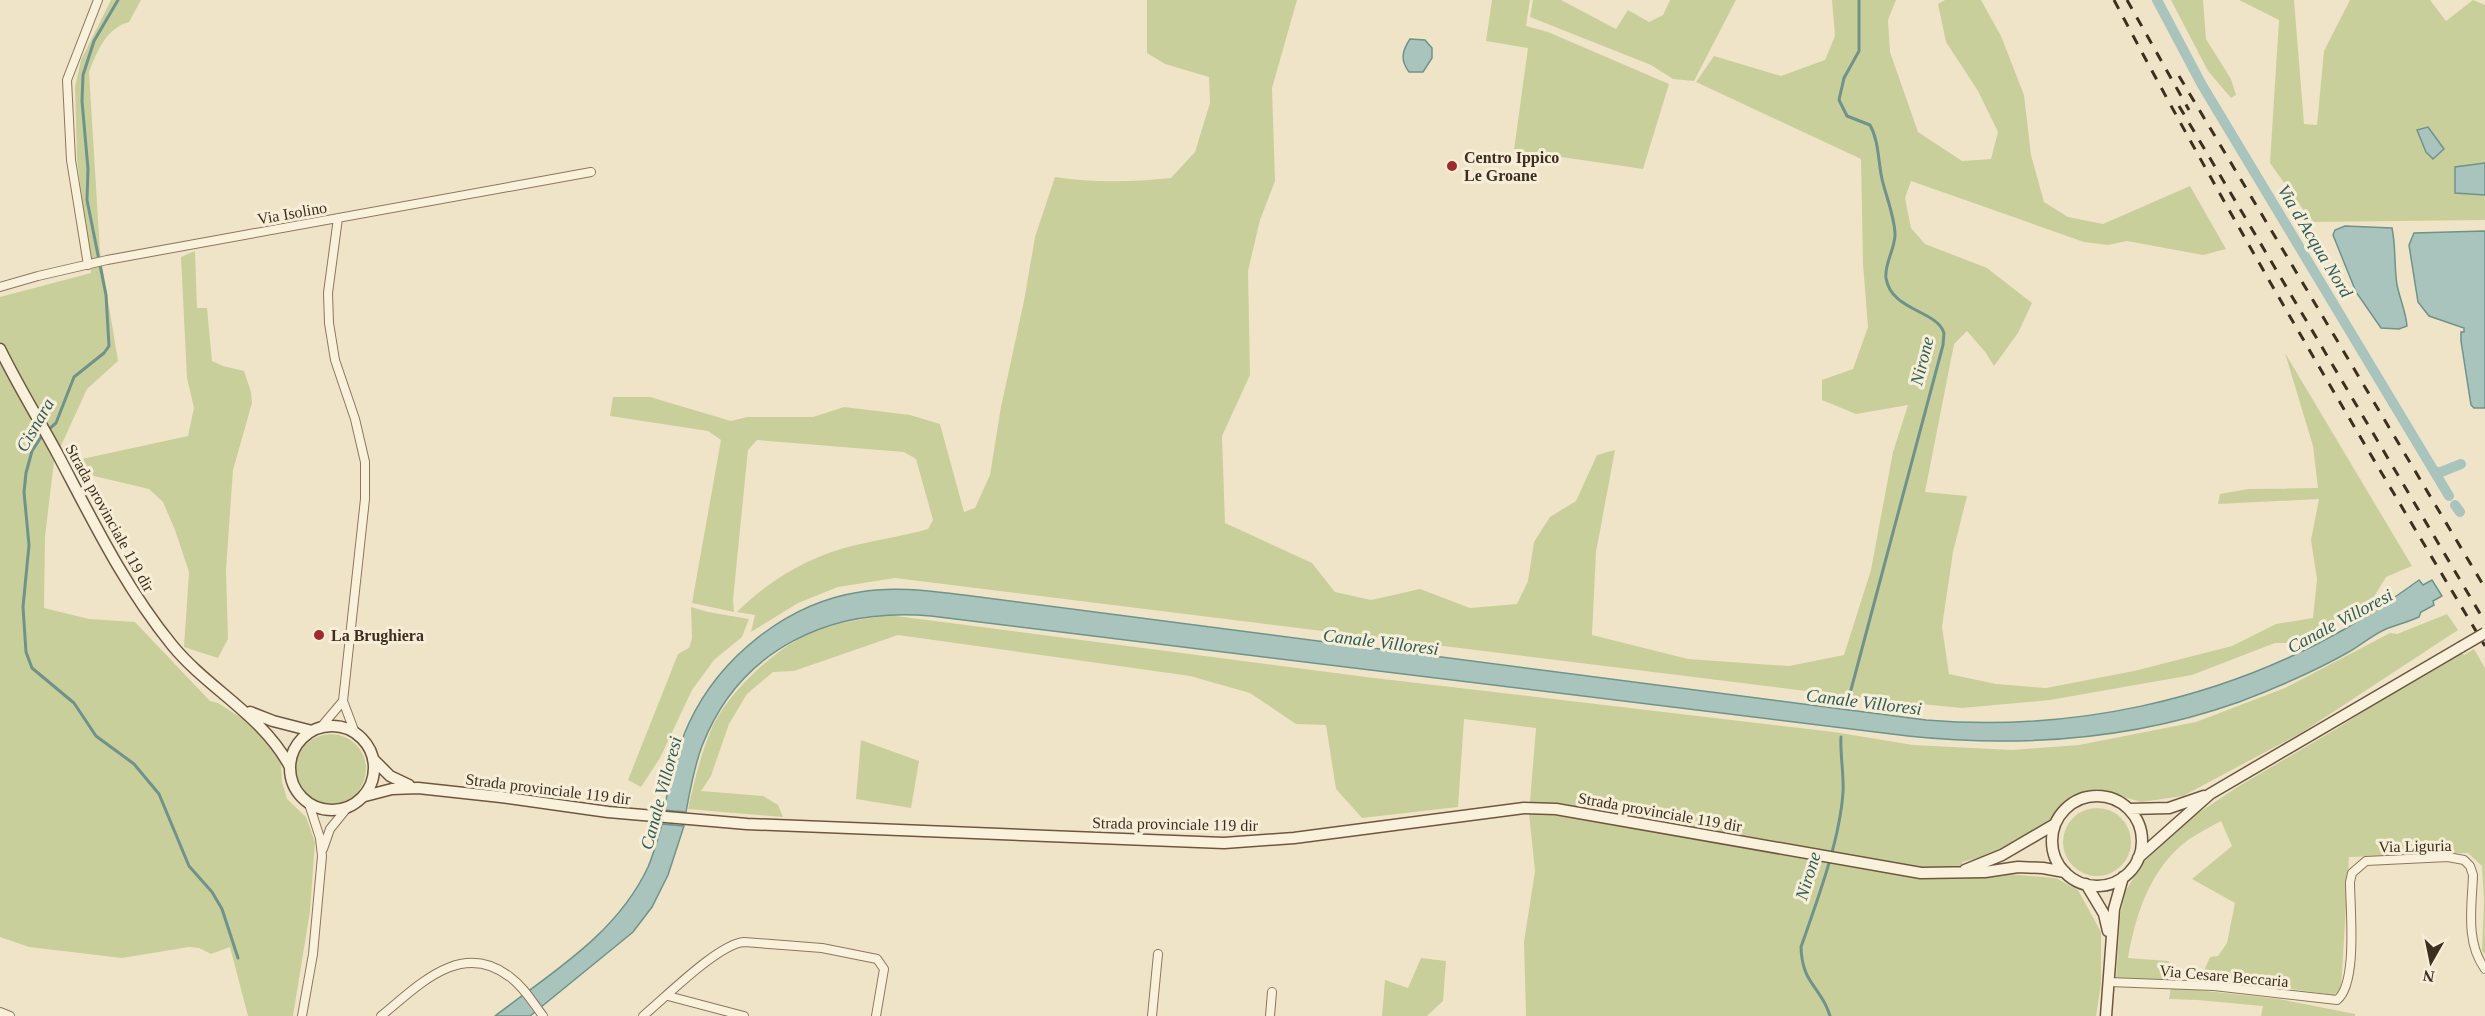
<svg xmlns="http://www.w3.org/2000/svg" width="2485" height="1016" font-family="Georgia,serif">
<style>
.green{fill:#c9cf9b}
.water{fill:#a9c4bc;stroke:#6f938a;stroke-width:1.5}
.lines{fill:none;stroke-linecap:round;stroke-linejoin:round}
.stream{stroke:#6f938a;stroke-width:3}
.canal{stroke:#a9c4bc;stroke-width:10}
.street-casing{stroke:#8d765c;stroke-width:10}
.secondary-casing{stroke:#6f573f;stroke-width:13}
.street{stroke:#faf1dc;stroke-width:8}
.secondary{stroke:#faf1dc;stroke-width:10}
.rail{stroke:#3d2e20;stroke-width:3;stroke-dasharray:10 10;stroke-linecap:butt}
.secondary-bridge-casing{stroke:#6f573f;stroke-width:13;stroke-linecap:butt}
.secondary-bridge{stroke:#faf1dc;stroke-width:10}
.poi-dot{fill:#9e2a2b;stroke:#f7eed8;stroke-width:2}
.labels{text-anchor:middle;dominant-baseline:central;stroke-width:6;stroke-linejoin:round;paint-order:stroke}
.poi-label{font-size:16px;font-weight:bold;fill:#3d2e20;stroke:#f7eed8;text-anchor:start}
.street-label{font-size:16px;fill:#3d2e20;stroke:#f7eed8}
.water-label{font-size:18px;font-style:italic;fill:#2f5d5a;stroke:#f7eed8}
</style>
<rect width="100%" height="100%" fill="#f0e4c8"/>
<!-- green -->
<path class="green" d="M111,0h30l-12,22c-23,6 -32,30 -40,50l11,180 18,109 -31,28 -33,72 -9,76 -1,71 45,11 46,3 75,79 8,2 25,16 29,27 9,18 1,18 5,17 19,18 9,25 -5,69 -17,105h-45l-18,-69 -19,7 -12,-6 -10,-1 -67,11 -93,-11 -29,-10v-640l91,-24 -14,-114 -2,-72 6,-27z
M1147,0h150l-25,88 3,93 -15,39 -12,51 2,104 -28,61 3,87 87,40 23,29 36,8 49,-11 50,19 47,-4 11,-23 6,-39 16,-25 26,-16 21,-46 18,-5 -19,102 -4,83 96,24 101,7 55,-11 27,-85 22,-118 15,-47 -52,9 -34,-14v-20l31,-11 15,-42 -5,-63 -2,-105 -165,-77 18,-26 67,20 44,-16 10,-24 -3,-36h64l-8,20 2,32 28,80 44,29 29,-2 7,-27 -20,-41 -32,-49 -8,-38 7,-4h36l20,36 23,59 7,60 13,47 24,15 35,7 87,-38 36,63 -23,6 -76,-14 -19,4 -24,-3 -173,-61 -6,17 6,30 14,16 62,24 45,35 -14,30 -24,33 -8,-13 -19,-22 -13,13 -29,148 42,4 -14,56 -11,75 7,47 47,10 50,4 88,-17 98,-25 44,-22 37,-6 4,-39 -6,-39 8,-41 -101,5 2,-10 28,-5 70,-1 -5,-42 -28,-93 127,213 -26,11 -14,23 -82,43h-15l-83,32 -142,25 -88,8 -83,-8 -984,-122 -57,9 -40,16 -47,29 4,-17 -18,-3c32,-32 74,-57 119,-67 24,-6 48,-9 72,-16l5,-9 -17,-61 -12,-7 -147,-12 -9,10 -15,150 1,12 -42,-9 29,-163 -13,-9 -98,-15 3,-19h37l81,24 16,-4h66l31,-10 66,8 30,9 24,88 11,-4 15,-33 11,-68 23,-106 11,-64 20,-60c39,6 77,5 116,1l24,-26 15,-49 -1,-26 -44,-13 -18,-11z
M1492,0h38l-4,26 22,6 121,52 -26,85 -129,-19 14,-102 -42,-7z
M1533,0h28l55,29 12,-19 21,12 14,-7 7,-15h66l-42,81 -21,-2 -22,-14 -121,-48z
M2171,0h32l3,39 25,40 5,16 -5,3 -23,-27z
M2239,0h55l10,124 13,1 7,-74 26,-51h80l16,21 27,-21 12,5v215l-173,2 -42,-59 9,-143z
M195,251l2,57h10l5,53 11,5 21,5 7,21 1,11 -19,67 -7,100 2,69 -10,19 -34,-11 5,-75 -14,-42 -12,-28 -14,-13 -55,-13 -12,-17 106,-23 6,-28 -7,-30 -6,-121z
M691,607l17,5 41,7 -7,18 -28,23 -22,30 -32,68 -19,29 -13,-7 50,-126 11,-6 3,-10z
M2447,614l11,16 -157,103 -118,63 -42,6 -44,-13 -14,4 -19,10 -11,15 -59,36 -32,8 3,16 43,-4 48,4 22,12 23,42v52l-5,32h-570l-2,-74 11,-71 -6,-57 7,-86 -72,-9 -6,88 -96,11 -26,-29 -10,-64 -30,-1 -46,-31 -60,-17 -292,-41 -104,36 -21,1 -26,22 -18,30 -18,52 -10,15 62,5 15,9 5,12 -95,-8c6,-26 12,-53 23,-79 17,-39 69,-87 109,-101 22,-7 45,-10 68,-14l478,62 468,55 79,13 99,5 67,-5 117,-23 89,-34 105,-55 7,1z
M2461,649l3,6 10,-6 11,19v286l-3,-3 2,-50 -2,-35 -14,-13 -119,4 -8,132 -7,6 -94,-13h-41l11,-25 8,-1 9,-13 8,-40 -43,-24 40,-33 -11,-25c-11,6 -23,12 -33,19 -38,29 -52,73 -60,118l41,3 -1,19 -52,-1 4,-62 5,-25 17,-28 47,-45 50,-33 97,-57z
M296 769a35 35 0 1 1 70 0a35 35 0 1 1-70 0Z
M861,740l58,21 -8,47 -55,-9z
M2063 842a34 34 0 1 1 68 0a34 34 0 1 1-68 0Z
M1421,958l25,3 -3,40 -16,15h-45l3,-36 23,8z
M2171,987l108,12 76,15v2h-94l2,-10 -66,-6 -28,-1z"/>
<!-- water -->
<path class="water" d="M1410,39l15,1 7,8v10l-9,14h-14c-9,-12 -7,-21 1,-33z
M2428,127l16,22 -11,10 -7,-7 -9,-22z
M2485,163v32l-30,-2v-26z
M2345,226l47,2c4,19 2,38 5,57 3,14 9,28 10,41l-8,3 -18,-1 -25,-36 -23,-57 2,-5z
M2485,231v177h-11l-3,-3 -10,-64v-9h3v-4l-35,-12 -11,-14 -9,-57 5,-12z
M2419,580l4,5 9,-5 10,16 -9,5 1,4 -13,7 -2,5c-11,5 -23,8 -33,12 -14,6 -26,17 -39,24 -34,19 -71,35 -108,49 -107,38 -218,46 -331,34l-977,-120c-100,-9 -191,32 -229,130 -8,21 -12,44 -16,66l-22,-2c6,-30 12,-59 25,-87 31,-66 98,-120 171,-131 34,-6 70,-1 104,3l962,125c144,12 291,-19 417,-90 27,-15 51,-32 76,-50z
M662,824l22,2 -16,49 -16,32 -19,25 -103,84h-35c56,-43 122,-82 153,-149 6,-14 10,-29 14,-43z"/>
<g class="lines">
<!-- stream -->
<path class="stream" d="M48,430l8,-7 18,-46 30,-24 5,-7 -3,-51 -19,-95 1,-31 -6,-68 1,-26 11,-34 24,-41
M43,434l-11,17 -6,22 -2,19 5,53 -6,62 3,45 6,16 42,35 22,33 38,28 25,30 30,72 23,26 10,17 16,49
M1848,701l95,-356 1,-12c-7,-23 -53,-22 -58,-55 -2,-14 10,-31 9,-45 -1,-18 -9,-37 -13,-54 -4,-18 -3,-38 -12,-54l-23,-9 -8,-16 5,-22 15,-27v-51
M1830,1016c-8,-29 -28,-31 -29,-69 16,-46 39,-107 42,-155 1,-18 -3,-37 -2,-55"/>
<!-- canal -->
<path class="canal" d="M2157,0l45,85 247,411
M2435,472h6l20,-8
M2455,505l5,7"/>
<!-- street casing -->
<g class="street-casing">
<path id="street" d="M338,218l-10,75 1,30 6,37 20,59 10,43v37l-22,202 12,32
M88,265l-17,-105 -4,-80 31,-80
M0,287l38,-11 69,-16 484,-88
M321,727l22,-26
M323,849l7,-20 17,-21
M2109,982l105,4 123,14c21,-16 13,-92 13,-118l2,-9 14,-12 82,-4 16,3 6,6 3,9c-1,31 -8,67 12,94
M668,996l76,20
M0,1012l10,4
M302,1016l11,-62 9,-98 -2,-18 -11,-34
M381,1016c37,-30 80,-77 129,-39 14,10 23,26 33,39
M643,1016c22,-18 75,-72 101,-74l78,6 55,11 7,10 -8,47
M1152,1016l6,-62
M1270,1016l2,-24"/>
</g>
<!-- secondary casing -->
<g class="secondary-casing">
<path id="secondary" d="M0,349c17,35 38,69 57,104 35,66 67,133 115,192 36,44 89,69 117,120
M250,712l23,9 39,10
M290 768a42 42 0 1 1 84 0a42 42 0 1 1-84 0Z
M373,759l17,17 19,9
M365,796l27,-7 26,-1 83,9 107,15 139,12 477,19 70,-5 230,-30 32,1 365,64 64,-1 33,-5 25,1 22,4
M2052 841a45 45 0 1 1 90 0a45 45 0 1 1-90 0Z
M2129,809l40,-1 35,-12
M2138,858l72,-64 251,-147
M1965,870l37,-15 53,-31
M2086,884l18,30 4,17
M2106,1016l8,-107 9,-32"/>
</g>
<!-- street -->
<use href="#street" class="street"/>
<!-- secondary -->
<use href="#secondary" class="secondary"/>
<!-- rail -->
<path class="rail" d="M2114,0c116,219 243,433 371,646
M2127,0l62,110
M2179,76l306,512
M2179,106l306,516"/>
<!-- secondary-bridge casing -->
<g class="secondary-bridge-casing">
<path id="secondary-bridge" d="M2461,647l24,-14"/>
</g>
<!-- secondary-bridge -->
<use href="#secondary-bridge" class="secondary-bridge"/>
</g>
<!-- markers -->
<g class="poi-dot">
<circle cx="1452" cy="166" r="6"/>
<circle cx="319" cy="635" r="6"/>
</g>
<g class="labels">
<!-- poi labels -->
<g class="poi-label">
<text x="1464" y="157">Centro Ippico<tspan x="1464" dy="18">Le Groane</tspan></text>
<text x="331" y="635">La Brughiera</text>
</g>
<!-- street labels -->
<g class="street-label">
<text transform="translate(292 213) rotate(-10)">Via Isolino</text>
<text transform="translate(110 518) rotate(61)">Strada provinciale 119 dir</text>
<text transform="translate(548 789) rotate(7)">Strada provinciale 119 dir</text>
<text transform="translate(1660 812) rotate(10)">Strada provinciale 119 dir</text>
<text transform="translate(1175 824) rotate(1)">Strada provinciale 119 dir</text>
<text transform="translate(2415 846) rotate(-1)">Via Liguria</text>
<text transform="translate(2224 976) rotate(5)">Via Cesare Beccaria</text>
</g>
<!-- water labels -->
<g class="water-label">
<text transform="translate(2315 241) rotate(59)">Via d'Acqua Nord</text>
<text transform="translate(1922 361) rotate(-76)">Nirone</text>
<text transform="translate(35 425) rotate(-60)">Cisnara</text>
<text transform="translate(2340 621) rotate(-28)">Canale Villoresi</text>
<text transform="translate(1381 642) rotate(7)">Canale Villoresi</text>
<text transform="translate(1864 702) rotate(7)">Canale Villoresi</text>
<text transform="translate(661 793) rotate(-75)">Canale Villoresi</text>
<text transform="translate(1808 876) rotate(-73)">Nirone</text>
</g>
</g>
<!-- north arrow -->
<g transform="translate(2431 962) rotate(189)" stroke="#f7eed8" stroke-width="4.5" paint-order="stroke">
<path d="M0-4.5L10 22L0 15L-10 22Z" fill="#3d2e20"/>
<text y="-9" font-size="16" font-weight="bold" text-anchor="middle" fill="#3d2e20">N</text>
</g>
</svg>
